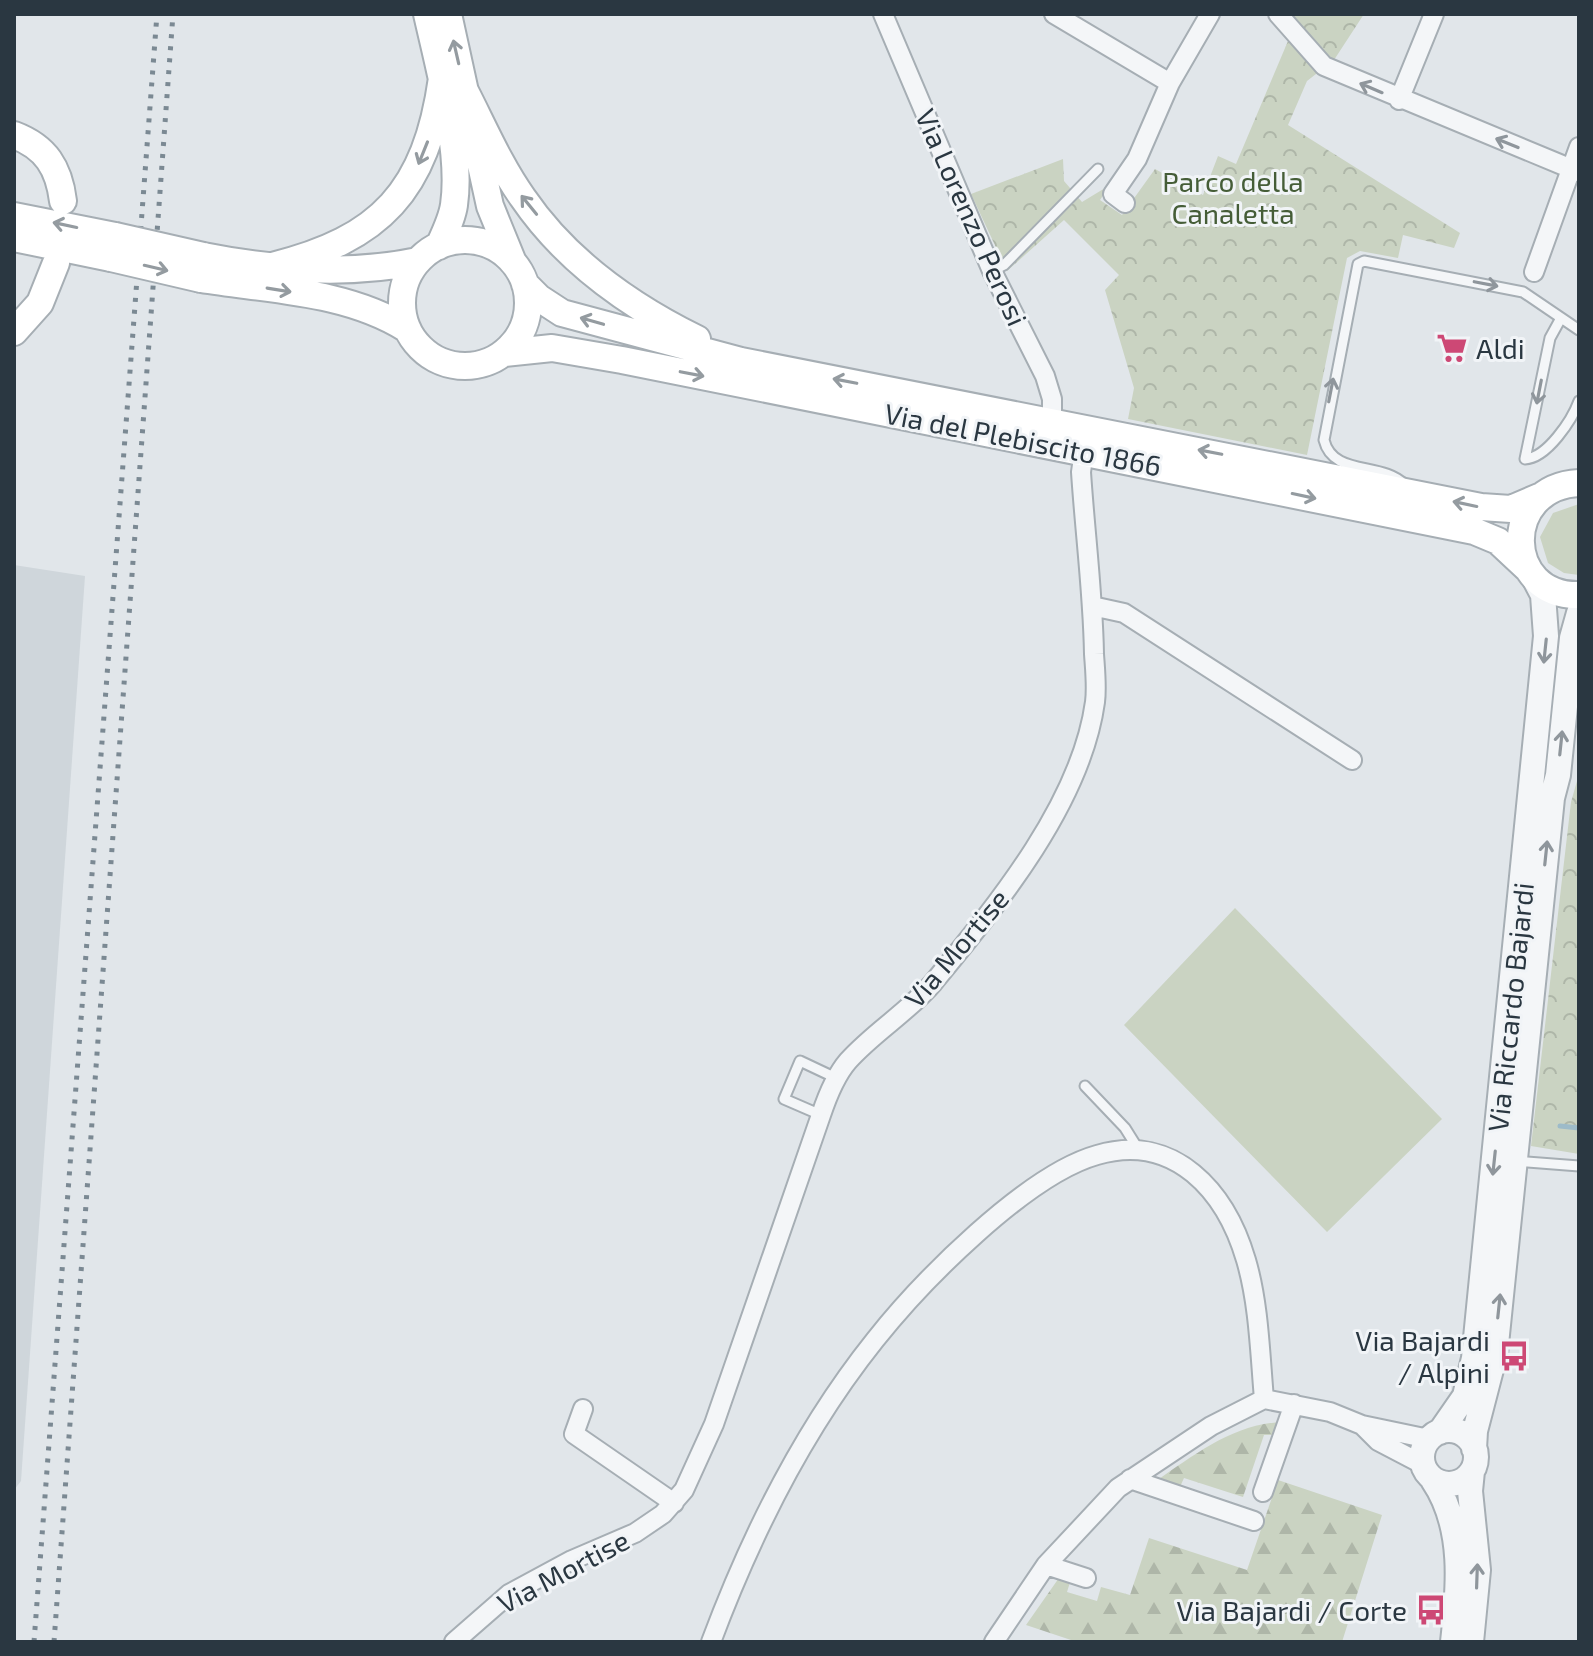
<svg xmlns="http://www.w3.org/2000/svg" width="1593" height="1656" font-family="'Exo 2',sans-serif">
<style>
.built{fill:#cfd6db}
.forest{fill:url(#forest-firs)}
.park{fill:url(#park-crowns)}
.garden{fill:#cad3c2}
.lines{fill:none;stroke-linecap:round;stroke-linejoin:round}
.stream{stroke:#9dbbc9;stroke-width:5}
.service-casing{stroke:#a6aeb4;stroke-width:13}
.minor-casing{stroke:#a6aeb4;stroke-width:22}
.tertiary-casing{stroke:#a6aeb4;stroke-width:28}
.secondary-casing{stroke:#a6aeb4;stroke-width:30}
.service{stroke:#f4f6f8;stroke-width:9}
.minor{stroke:#f4f6f8;stroke-width:18}
.tertiary{stroke:#f4f6f8;stroke-width:24}
.secondary{stroke:#fff;stroke-width:26}
.rail{stroke:#7b8993;stroke-width:5;stroke-dasharray:4 8;stroke-linecap:butt}
.secondary-bridge-casing{stroke:#a6aeb4;stroke-width:30;stroke-linecap:butt}
.secondary-bridge{stroke:#fff;stroke-width:26}
.oneway{stroke:#949ba0}
.oneway2{stroke:#8f969c}
.labels{text-anchor:middle;dominant-baseline:central;stroke-width:6;stroke-linejoin:round;paint-order:stroke}
.park-label{font-size:28px;fill:#455d37;stroke:#f1f4f7}
.street-label{font-size:28px;fill:#2a3741;stroke:#f1f4f7}
.poi-label{font-size:28px;fill:#2a3741;stroke:#f1f4f7;text-anchor:end}
</style>
<defs>
<pattern id="forest-firs" width="22" height="20" patternUnits="userSpaceOnUse" patternTransform="scale(2)"><rect width="22" height="20" fill="#cad3c2"/><path d="M5 1l3.5 6h-7zM16 11l3.5 6h-7z" fill="#aeb6a8"/></pattern>
<pattern id="park-crowns" width="20" height="18" patternUnits="userSpaceOnUse" patternTransform="scale(2)"><rect width="20" height="18" fill="#cad3c2"/><path d="M2 6a3 3 0 1 1 6 0M12 15a3 3 0 1 1 6 0" fill="none" stroke="#aeb6a8"/></pattern>
</defs>
<rect width="100%" height="100%" fill="#e1e6ea"/>
<!-- built -->
<path class="built" d="M14,565l71,11 -64,905 -7,9z"/>
<!-- forest -->
<path class="forest" d="M1281,1422l-5,13h-12l-21,62 -59,-19 -5,11 -23,-8c40,-27 76,-56 125,-59z
M1278,1480l104,35 -40,127h-265l-51,-17 35,-50 10,4 -4,13 30,9 4,-14 29,8 19,-57 98,32z"/>
<!-- park -->
<path class="park" d="M1295,14h69l-30,46 -27,21 -19,44 172,108 -6,15 -51,-13 -5,23 -38,-7 -13,7 -40,197 -179,-36 6,-31 -29,-98 14,-15 -55,-55 -57,51 -36,-77 92,-35 1,22 18,21 28,-17 -10,15 22,15 33,-46 48,26 15,-39 18,8 52,-123 -3,-11z
M1579,774v380l-48,-8 40,-344z"/>
<!-- garden -->
<path class="garden" d="M1579,504v71l-15,-2 -16,-10 -8,-26 13,-24z
M1235,908l207,211 -115,113 -203,-207z"/>
<g class="lines">
<!-- stream -->
<path class="stream" d="M1560,1126l19,2"/>
<!-- service casing -->
<g class="service-casing">
<path id="service" d="M992,271l12,-6 94,-96
M1561,318l-11,20 -25,121c22,-1 47,-39 54,-58
M1405,485c-23,-24 -72,-8 -81,-45l34,-176 6,-3 159,31 56,38
M1085,1086l40,42 15,24
M821,1115l-37,-16 16,-38 36,17
M1515,1161l64,5"/>
</g>
<!-- minor casing -->
<g class="minor-casing">
<path id="minor" d="M883,14l109,257 53,105 7,23v22
M1054,14l116,69
M1278,14l46,52 255,106
M1399,100l35,-86
M1125,203l-12,-9 24,-35 33,-76 40,-69
M1534,272l45,-125
M1092,606l32,7 228,147
M583,1409l-9,25 100,69
M1362,1425l16,16 44,23
M1130,1479l124,42
M1263,1492l31,-88
M1046,1565l40,13
M454,1642l55,-48 63,-34 63,-27 28,-19 21,-24 30,-66 107,-309c6,-18 14,-39 27,-54 26,-29 60,-49 85,-78 63,-77 148,-179 162,-281 2,-15 0,-33 -1,-48 -1,-61 -9,-121 -13,-182l3,-21
M711,1642c40,-107 92,-212 164,-302 46,-58 151,-165 222,-185 78,-23 129,37 149,105 13,44 14,94 18,139
M994,1642l52,-77 72,-77 93,-62 53,-27 66,13 32,13 67,14"/>
</g>
<!-- tertiary casing -->
<g class="tertiary-casing">
<path id="tertiary" d="M1422 1457a27 27 0 1 1 54 0a27 27 0 1 1-54 0Z
M1440,1432l25,-36 9,-38 72,-722 -3,-41 -10,-19
M1474,1449l1,-18 20,-77 57,-556 6,-23 14,-137 7,-25
M1433,1480c32,47 26,108 20,162
M1471,1642l7,-72 -8,-79 2,-20"/>
</g>
<!-- secondary casing -->
<g class="secondary-casing">
<path id="secondary" d="M427,14c12,53 35,137 27,191 -2,14 -9,28 -15,41
M448,14l42,192 22,54
M465,91c18,35 35,75 58,107 43,63 107,108 174,141
M14,135c32,12 45,33 49,66
M14,216l101,20
M14,238l97,20
M402 303a63 63 0 1 1 126 0a63 63 0 1 1-126 0Z
M203,256c70,14 144,20 215,5
M272,266c109,-27 154,-75 170,-188
M201,279c69,11 146,12 206,50
M525,284l14,14 23,15 179,48 740,146 30,2 28,-12
M14,332l26,-29 16,-40
M505,353l47,-5 70,12 852,171 24,10 30,28
M1579,483c-79,4 -76,114 0,112"/>
</g>
<!-- service -->
<use href="#service" class="service"/>
<!-- minor -->
<use href="#minor" class="minor"/>
<!-- tertiary -->
<use href="#tertiary" class="tertiary"/>
<!-- secondary -->
<use href="#secondary" class="secondary"/>
<!-- rail -->
<path class="rail" d="M34,1642l123,-1628
M54,1642l119,-1628"/>
<!-- secondary-bridge casing -->
<g class="secondary-bridge-casing">
<path id="secondary-bridge" d="M115,236l88,20
M111,258l90,21"/>
</g>
<!-- secondary-bridge -->
<use href="#secondary-bridge" class="secondary-bridge"/>
</g>
<!-- one-way arrows -->
<defs><path id="oneway-shaft" d="M-6 0H5M1.5-3L5.5 0L1.5 3" fill="none" stroke-width="1.6" stroke-linecap="round" stroke-linejoin="round" transform="scale(2)"/></defs>
<g class="oneway">
<use href="#oneway-shaft" transform="translate(456 52) rotate(-103)"/>
<use href="#oneway-shaft" transform="translate(423 153) rotate(112)"/>
<use href="#oneway-shaft" transform="translate(529 205) rotate(-129)"/>
<use href="#oneway-shaft" transform="translate(65 225) rotate(-168)"/>
<use href="#oneway-shaft" transform="translate(156 268) rotate(13)"/>
<use href="#oneway-shaft" transform="translate(279 290) rotate(9)"/>
<use href="#oneway-shaft" transform="translate(592 321) rotate(-164)"/>
<use href="#oneway-shaft" transform="translate(692 374) rotate(11)"/>
<use href="#oneway-shaft" transform="translate(845 381) rotate(-169)"/>
<use href="#oneway-shaft" transform="translate(1210 452) rotate(-169)"/>
<use href="#oneway-shaft" transform="translate(1304 496) rotate(12)"/>
<use href="#oneway-shaft" transform="translate(1465 504) rotate(-168)"/>
</g>
<g class="oneway2">
<use href="#oneway-shaft" transform="translate(1371 88) rotate(-157)"/>
<use href="#oneway-shaft" transform="translate(1507 143) rotate(-158)"/>
<use href="#oneway-shaft" transform="translate(1486 284) rotate(11)"/>
<use href="#oneway-shaft" transform="translate(1331 390) rotate(-79)"/>
<use href="#oneway-shaft" transform="translate(1539 392) rotate(101)"/>
<use href="#oneway-shaft" transform="translate(1545 651) rotate(96)"/>
<use href="#oneway-shaft" transform="translate(1561 743) rotate(-84)"/>
<use href="#oneway-shaft" transform="translate(1546 853) rotate(-84)"/>
<use href="#oneway-shaft" transform="translate(1494 1163) rotate(96)"/>
<use href="#oneway-shaft" transform="translate(1499 1306) rotate(-84)"/>
<use href="#oneway-shaft" transform="translate(1477 1576) rotate(-88)"/>
</g>
<!-- icons -->
<defs>
<g id="supermarket-bare" transform="scale(2.4)"><path d="M-6-5.5h2.5l.6 2H6L4.5 2H-2.5L-4.4-4H-6ZM-1.5 3.2a1.3 1.3 0 1 0 .1 0ZM3 3.2a1.3 1.3 0 1 0 .1 0Z" fill="#cd4875" stroke="#f1f4f7" stroke-width="2.5" paint-order="stroke"/></g>
<g id="bus-bare" transform="scale(2.4)"><path d="M-5-6H5V4H4V6H2V4H-2V6H-4V4H-5ZM-3.5-4V0h7V-4ZM-3.5 1.2v1.5H-2V1.2ZM2 1.2v1.5H3.5V1.2Z" fill="#cd4875" stroke="#f1f4f7" stroke-width="2.5" paint-order="stroke"/></g>
</defs>
<g fill-rule="evenodd">
<use href="#supermarket-bare" x="1452" y="348"/>
<use href="#bus-bare" x="1514" y="1356"/>
<use href="#bus-bare" x="1431" y="1610"/>
</g>
<g class="labels">
<!-- park labels -->
<g class="park-label">
<text x="1233" y="181">Parco della<tspan x="1233" dy="32">Canaletta</tspan></text>
</g>
<!-- street labels -->
<g class="street-label">
<text transform="translate(972 217) rotate(66)">Via Lorenzo Perosi</text>
<text transform="translate(1023 439) rotate(11)">Via del Plebiscito 1866</text>
<text transform="translate(956 948) rotate(-50)">Via Mortise</text>
<text transform="translate(1510 1007) rotate(-84)">Via Riccardo Bajardi</text>
<text transform="translate(563 1571) rotate(-28)">Via Mortise</text>
</g>
<!-- poi labels -->
<g class="poi-label">
<text x="1476" y="348" text-anchor="start">Aldi</text>
<text x="1490" y="1340">Via Bajardi<tspan x="1490" dy="32">/ Alpini</tspan></text>
<text x="1407" y="1610">Via Bajardi / Corte</text>
</g>
</g>
<!-- border -->
<rect width="1593" height="1656" fill="none" stroke="#2a3741" stroke-width="32"/>
</svg>
